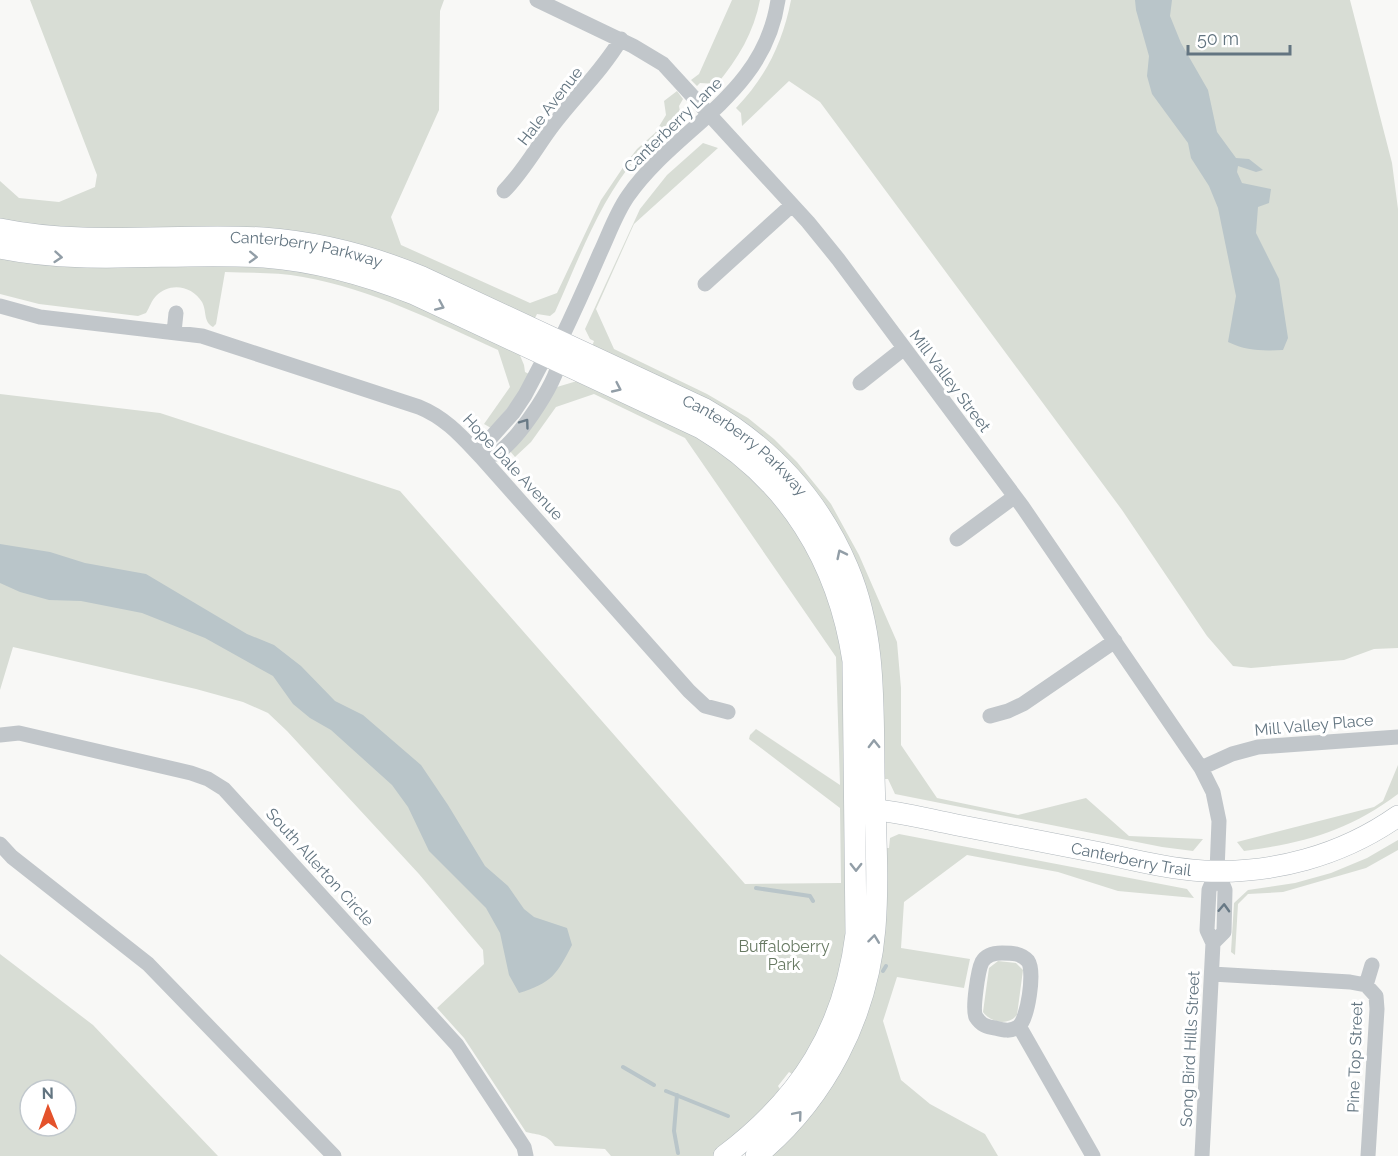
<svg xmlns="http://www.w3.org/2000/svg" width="1398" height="1156" font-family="Raleway,sans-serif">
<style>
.green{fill:#d8ddd5;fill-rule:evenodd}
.water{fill:#b9c5c9}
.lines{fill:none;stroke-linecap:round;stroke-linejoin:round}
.stream{stroke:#b9c5c9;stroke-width:4}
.secondary-casing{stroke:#b1b8bd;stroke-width:22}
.street{stroke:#c1c6ca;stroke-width:15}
.secondary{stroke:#fff;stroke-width:21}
.oneway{stroke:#929ea7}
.oneway2{stroke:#687985}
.labels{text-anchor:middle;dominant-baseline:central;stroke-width:6;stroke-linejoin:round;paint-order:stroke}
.street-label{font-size:16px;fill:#637581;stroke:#fff}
.park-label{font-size:16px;fill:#677962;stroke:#fff}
</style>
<rect width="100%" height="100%" fill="#f8f8f6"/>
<!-- green -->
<path class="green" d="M30,0h414l-4,11 -1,99 -48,107 10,28 129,58 27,-10 44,-93 23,-34 13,-17 18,-16 11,-18 -2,-14 13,-10 6,8 -4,7 2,11c-14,13 -31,25 -44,40 -38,44 -58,102 -82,155l-5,4 -13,-2 -4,8 -384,-90 -149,-9v-42l19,17 40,4 36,-15 2,-12z
M732,0h28c-6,32 -22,59 -43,84l-17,-1 -3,3 -6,-6 8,-6z
M791,0h559l42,163 6,46v439l-24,1 -30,11 -93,8 -18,-2 -26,-30 -85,-126 -302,-408 -31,-21 -47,45 -1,-13 -5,-5c30,-31 47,-66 55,-108z
M703,143l15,5 -84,76 -38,85 18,40 93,45 41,24 26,21 23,23 34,42 28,51 38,87 4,46v57l36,53 81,17 68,-17 43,38 74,3 -10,12 -31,-4 -267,-53 -7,-15h-8l-34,-228 -255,-202 3,-8 -4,-2 -5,-10 55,-120 27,-34z
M0,254l232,7 132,21 155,71 5,12 1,7 4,2 -9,19 -29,35 -7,-4 26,-37 -12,-37c-64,-29 -126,-61 -195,-73 -26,-5 -52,-4 -78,-5l-9,52 -3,3c-10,-5 -6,-16 -11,-25 -10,-17 -33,-20 -46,-6 -5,5 -6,11 -10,17l-8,3 -99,-12 -39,-10z
M577,381l141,64 81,82 42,97 10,278 -13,89 -41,86 -8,-5 -11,14 5,8 -67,62h-105l-6,-7 -50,-3c-8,-12 -17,-11 -29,-14l-62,-94 -27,-30 47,-44 -1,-14 -64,-76 -132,-143 -19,-18 -25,-11 -47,-13 -183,-42 -13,43v-296l160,19 240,78 345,393 96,-1 -1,-75 -91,-69 1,-4 6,-6 84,56 -4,-128 -151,-219 -91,-44 -38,13 -25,35 -16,15 -6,-7 48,-63z
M1398,765v29c-50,37 -93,49 -154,57l-7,-9 137,-35 9,-6z
M899,834l288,55 7,9 -76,-7 -60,-19 -91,-17 -63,47 -3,46 69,11 -6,29 -67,-11 -14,44 18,59 29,24 55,30 13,22h-234l38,-38 78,-270h9l1,-10z
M1398,840v10l-32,18 -83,24 -35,2 -10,10 -3,51 -4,-3 3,-49 14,-13 47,-7 36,-10 36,-15z
M0,954l93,71 125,131h-218zM30,1090h36v36h-36z
M998,961l18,2 7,7 -6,45c-9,11 -26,8 -34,-3l6,-44z"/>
<!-- water -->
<path class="water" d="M1135,0h37l-2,16 11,27 27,47 9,42 19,26 13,1 14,11 -7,2 -18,-6 -1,6 5,11 29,6 -2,14 -11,4 -2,26 23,46 9,59 -5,12c-21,1 -36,1 -55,-8l8,-46 -18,-88 -9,-22 -18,-28 -3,-15 -36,-49 -5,-18 2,-20 -13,-46z
M0,544l50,8 35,11 61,11 101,60 27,11 27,21 34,35 28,14 58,50 27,40 37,61 23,20 16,23 10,8 33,11 5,17c-15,29 -20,38 -53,48l-10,-18 -9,-42 -14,-25 -57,-57 -21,-44 -16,-22 -61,-55 -21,-12 -17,-14 -20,-28 -68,-38 -63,-25 -61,-12 -32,-1 -29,-8 -20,-9z"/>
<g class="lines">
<!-- stream -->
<path class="stream" d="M756,888l54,8 3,5
M883,971l3,-5
M623,1067l31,18
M666,1091l62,25
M677,1095l-3,36 4,22"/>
<!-- secondary casing -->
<g class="secondary-casing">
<g id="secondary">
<path id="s1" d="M0,229c87,18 175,4 263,9 55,4 109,18 159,39l283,132c64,37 114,90 143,159 28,66 25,136 26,206 1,51 5,103 1,154 -7,88 -50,172 -119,228"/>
<path d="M0,248c88,18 176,3 264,9 52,4 102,18 150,37l287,134c87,52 137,133 152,233l3,273c-12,96 -55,164 -132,222"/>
<path id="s2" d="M863,809c31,1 63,10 94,16 48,9 96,19 144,28 33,7 68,16 103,18 69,3 137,-15 194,-55"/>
</g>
</g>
<!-- street -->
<path class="street" d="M537,0l96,46 30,18 145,158 30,37 184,247 179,262 12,24 6,29 -2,50 -8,19 -2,40 6,13 -11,213
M504,191c20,-20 33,-45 50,-67 22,-29 48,-53 67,-85
M705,284l87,-79
M0,306l40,11 162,19 217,71c27,11 43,30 62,50l208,234 16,15 23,6
M174,332l2,-19
M860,383l43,-34
M481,457l6,-15 26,-29 12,-18 21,-40 14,-14c14,-29 27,-58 40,-88 9,-19 16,-40 28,-57 49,-70 136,-100 150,-196
M481,457c6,-1 13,-1 18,-5 21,-15 62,-74 61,-99
M957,539l57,-42
M990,716l18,-5 15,-7 92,-63
M0,735l19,-2 172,40 17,6 16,10 233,256 67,102 2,9
M1201,768l31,-14 26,-7 140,-10
M0,844l12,13 136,107 186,192
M1213,943l11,-11 1,-42 -8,-19
M1002,953c10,0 19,0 26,8 7,10 0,59 -10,66 -7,5 -15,3 -23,1 -8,-1 -14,-3 -19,-11 -4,-7 2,-47 6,-55 4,-7 13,-9 20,-9z
M1212,974l138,8 16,3
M1019,1026l74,130
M1368,1156l9,-147 -1,-13 -10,-11 6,-20"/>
<!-- secondary -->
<use href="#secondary" class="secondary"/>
</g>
<!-- one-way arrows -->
<defs><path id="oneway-chevron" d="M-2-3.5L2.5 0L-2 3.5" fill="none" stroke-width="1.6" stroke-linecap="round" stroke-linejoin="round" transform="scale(1.5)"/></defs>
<g class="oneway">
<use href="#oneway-chevron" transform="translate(58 257) rotate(5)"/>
<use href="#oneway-chevron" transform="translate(253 257) rotate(2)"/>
<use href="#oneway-chevron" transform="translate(440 306) rotate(24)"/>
<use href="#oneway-chevron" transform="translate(617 388) rotate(25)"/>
<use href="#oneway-chevron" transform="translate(841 554) rotate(-116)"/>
<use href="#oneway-chevron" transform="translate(874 744) rotate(-91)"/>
<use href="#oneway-chevron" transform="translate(856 867) rotate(90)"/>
<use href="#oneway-chevron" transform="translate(874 939) rotate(-83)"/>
<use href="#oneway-chevron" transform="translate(798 1115) rotate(-50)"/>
</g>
<g class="oneway2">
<use href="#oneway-chevron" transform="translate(525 423) rotate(-54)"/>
<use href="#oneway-chevron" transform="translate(1224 908) rotate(-88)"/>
</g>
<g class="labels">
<!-- street labels -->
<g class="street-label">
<text transform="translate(550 106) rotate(-52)">Hale Avenue</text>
<text transform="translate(673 125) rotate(-44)">Canterberry Lane</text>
<text stroke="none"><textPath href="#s1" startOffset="308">Canterberry Parkway</textPath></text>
<text transform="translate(950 381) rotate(53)">Mill Valley Street</text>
<text stroke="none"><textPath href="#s1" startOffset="794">Canterberry Parkway</textPath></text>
<text transform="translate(513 467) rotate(47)">Hope Dale Avenue</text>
<text transform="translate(1314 725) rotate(-5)">Mill Valley Place</text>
<text stroke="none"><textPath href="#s2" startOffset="273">Canterberry Trail</textPath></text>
<text transform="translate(320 867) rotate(48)">South Allerton Circle</text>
<text transform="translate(1190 1049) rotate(-87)">Song Bird Hills Street</text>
<text transform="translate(1355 1057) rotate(-88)">Pine Top Street</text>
</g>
<!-- park labels -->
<g class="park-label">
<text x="784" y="946">Buffaloberry<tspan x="784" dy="18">Park</tspan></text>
</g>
</g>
<!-- north arrow -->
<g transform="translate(48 1108) rotate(359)"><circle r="28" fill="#ffffff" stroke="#c1c8cd" stroke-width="1.5"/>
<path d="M0-4.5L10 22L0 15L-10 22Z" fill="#e4522b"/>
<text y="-9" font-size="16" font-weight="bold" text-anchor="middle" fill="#637581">N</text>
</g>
<!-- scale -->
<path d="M1188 45v9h102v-9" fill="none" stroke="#637581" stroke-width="3"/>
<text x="1197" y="45" font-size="18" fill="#637581" stroke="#ffffff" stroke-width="4.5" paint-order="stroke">50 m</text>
</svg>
